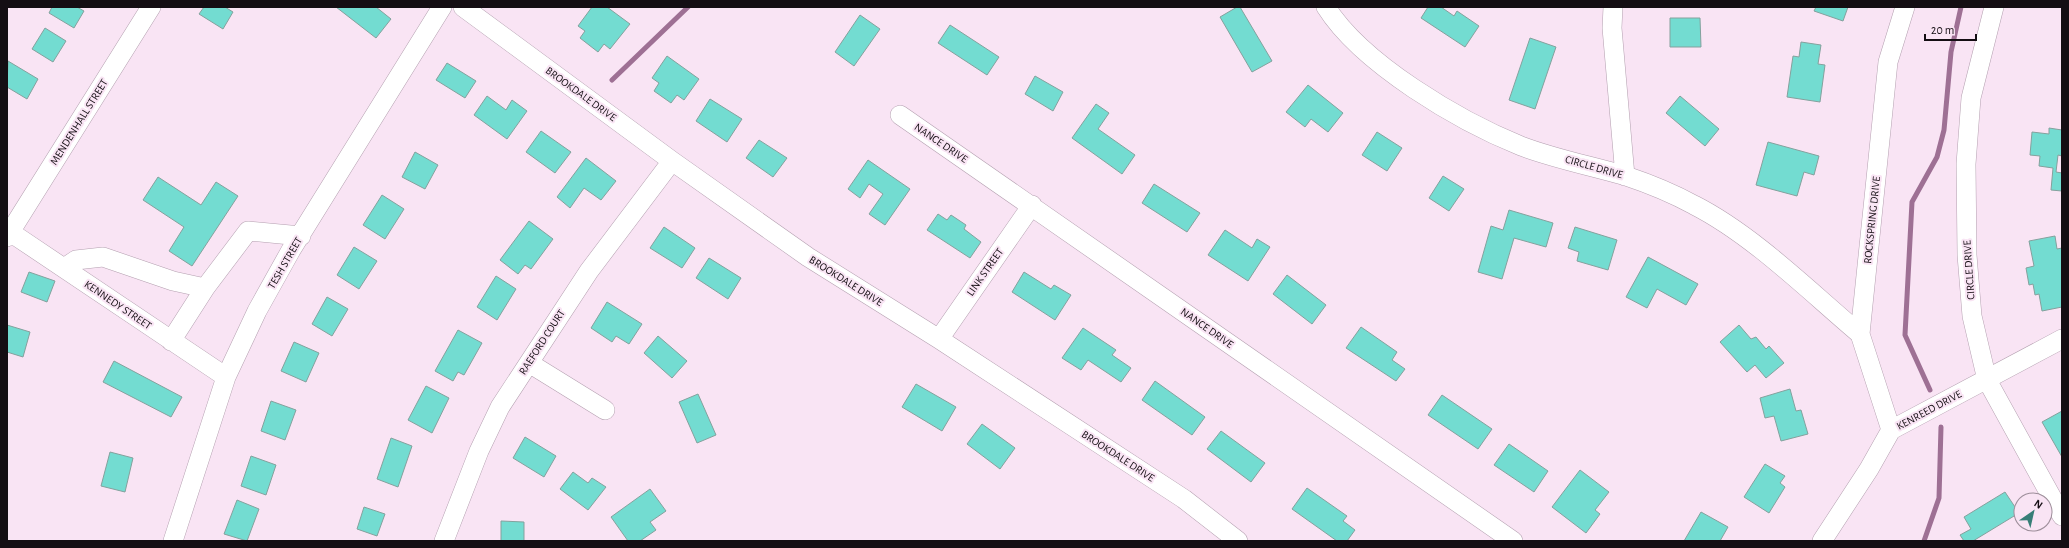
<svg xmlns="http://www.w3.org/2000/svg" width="2069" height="548" font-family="'Alegreya Sans',sans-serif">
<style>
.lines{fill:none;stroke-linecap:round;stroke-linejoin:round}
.stream{stroke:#9e7094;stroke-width:5}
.building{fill:#73dcd1;stroke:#84a19d}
.minor-casing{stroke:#b4a0b0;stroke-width:20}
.minor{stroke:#fff;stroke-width:19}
.labels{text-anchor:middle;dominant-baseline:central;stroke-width:4;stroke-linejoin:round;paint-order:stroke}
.street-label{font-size:11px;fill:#140e13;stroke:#f9e4f4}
</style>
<rect width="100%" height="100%" fill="#f9e4f4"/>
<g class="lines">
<!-- stream -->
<path class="stream" d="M612,80l76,-73
M1930,390l-25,-55 7,-133 25,-45 7,-27 7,-78 10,-45
M1924,541l15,-43 2,-71"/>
</g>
<!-- building -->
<path class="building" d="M52,7h25l7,4 -10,17 -25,-15z
M204,7h21l8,5 -10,17 -24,-15z
M336,7h40l15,12 -15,19z
M592,7h15l23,17 -20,25 -6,-5 -6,8 -18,-14 5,-7 -7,-5z
M1237,7h3l32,54 -20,11 -32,-55z
M1428,7h13l13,9 3,-5 22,15 -14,21 -44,-29z
M1816,7h32l-5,14 -29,-10z
M860,15l20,14 -26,37 -19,-14z
M1670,18h30l1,29h-31z
M950,25l49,32 -12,18 -49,-32z
M45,28l21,13 -13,21 -21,-13z
M1530,38l26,9 -21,62 -26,-9z
M1801,42l20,3 -3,19 7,1 -5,37 -33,-5 6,-41 6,1z
M667,56l32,23 -15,21 -7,-5 -6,8 -17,-12 5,-8 -7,-5z
M8,61l30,18 -11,20 -20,-12z
M447,63l29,18 -11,17 -29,-18z
M1035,76l28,16 -10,19 -28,-17z
M1308,85l35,28 -15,19 -17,-13 -6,8 -19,-15z
M487,96l19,14 6,-10 15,11 -20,28 -33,-24z
M1680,96l39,33 -14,17 -39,-33z
M710,99l32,20 -15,23 -31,-21z
M1096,104l13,9 -11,16 37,26 -13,19 -50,-36z
M2049,128l13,2v26l-4,-1 -2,17 6,1v18l-11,-1 2,-22 -14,-2 1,-10 -10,-1 2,-23 17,2z
M541,131l30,21 -16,21 -29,-21z
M1377,132l25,16 -15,23 -25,-16z
M759,140l28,18 -14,19 -27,-19z
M1768,142l51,14 -5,19 -10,-3 -7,24 -41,-11z
M415,152l23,13 -13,24 -23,-12z
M586,158l30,23 -15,19 -17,-12 -14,20 -13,-11z
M868,160l42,29 -25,36 -16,-11 14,-20 -14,-10 -9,14 -12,-9z
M1443,176l21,13 -15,22 -20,-13z
M158,177l43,28 15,-23 22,14 -46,70 -23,-15 15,-24 -41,-27z
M1154,184l46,29 -13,19 -45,-29z
M382,195l22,14 -19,30 -22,-14z
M1509,210l44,13 -7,24 -32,-9 -12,41 -24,-7 13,-46 12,4z
M938,214l9,6 4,-5 15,10 -2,4 17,13 -11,16 -43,-28z
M529,221l24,18 -22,30 -6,-4 -7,9 -18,-14z
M664,227l31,21 -13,20 -32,-20z
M1575,227l42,13 -9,30 -31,-9 2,-9 -11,-4z
M1225,230l27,18 5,-9 13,8 -22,34 -40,-26z
M2055,236l2,13 5,-1v59l-20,4 -3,-17 -4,1 -2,-11 -4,1 -3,-17 8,-2 -5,-25z
M354,247l23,14 -18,28 -22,-14z
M1648,257l50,27 -12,21 -29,-16 -10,19 -21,-11z
M709,258l32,20 -13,21 -32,-21z
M29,272l26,9 -8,21 -26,-10z
M1024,272l27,17 3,-4 17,10 -16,25 -43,-28z
M1287,275l39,30 -14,19 -39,-30z
M496,276l20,13 -19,31 -20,-13z
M327,297l21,12 -16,27 -20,-12z
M607,302l35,22 -13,20 -13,-8 -4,6 -21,-14z
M7,325l23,7 -7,25 -16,-5z
M1739,325l12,14 5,-2 10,12 3,-3 15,17 -18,15 -11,-13 -8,7 -27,-30z
M1361,327l36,25 -5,8 13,9 -9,12 -50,-33z
M1083,328l33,22 -4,5 19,13 -10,14 -33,-22 -7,10 -19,-12z
M458,330l24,13 -18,32 -6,-3 -5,9 -18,-10z
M658,336l29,25 -15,17 -28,-25z
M294,342l25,11 -13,29 -25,-11z
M114,361l68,36 -11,20 -68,-35z
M1155,381l50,36 -13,18 -50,-35z
M916,384l40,23 -14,24 -40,-24z
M426,386l23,12 -17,35 -24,-13z
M1790,389l6,22 5,-1 7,24 -27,7 -7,-25 -9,2 -5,-20z
M698,394l18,41 -19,8 -18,-41z
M1442,395l50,34 -14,20 -50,-34z
M271,401l25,9 -11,30 -24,-9z
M2062,411v46l-20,-35z
M982,424l33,24 -15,21 -33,-25z
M1221,431l44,32 -14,19 -44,-33z
M525,437l31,19 -12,21 -31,-19z
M391,438l21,8 -14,41 -21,-8z
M1509,444l39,27 -14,21 -40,-27z
M110,452l23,6 -8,34 -24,-6z
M251,456l25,9 -10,30 -25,-9z
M1765,464l20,12 -5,7 5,4 -16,26 -25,-16z
M1580,470l29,22 -14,18 5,4 -14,19 -34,-26z
M573,472l15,11 4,-5 14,9 -18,23 -28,-21z
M1307,488l40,28 -4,5 12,9 -8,11h-10l-45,-32z
M650,489l16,22 -16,11 6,8 -16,11h-12l-17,-24z
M2005,492l14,21 -46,28h-9l-4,-6 11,-6 -7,-12z
M237,500l22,9 -12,32 -23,-7z
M364,507l21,7 -8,22 -20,-7z
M1701,512l27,15 -8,14h-36z
M501,521l23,1v19h-23z"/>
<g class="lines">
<!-- minor casing -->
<g class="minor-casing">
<path id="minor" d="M463,7l209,154 136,96 131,82 245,160 54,42
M1326,7c36,57 133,114 195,139 34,13 71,20 105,30 24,8 46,17 68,29 59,30 115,86 166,129
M1613,7l-1,21 13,148
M1994,7l-23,91 -5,66 1,91 5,61 15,64 75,136
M900,115l613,426
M10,232l216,145
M7,237l144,-230
M64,268l12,-8 27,-3 70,24 32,7 43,-57 53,5
M939,339l93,-134
M171,341l34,-53
M529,363l76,47
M1891,430l-31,-96 28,-272 17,-55
M173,541l53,-164 31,-66 34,-61 151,-243
M444,541l35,-90 21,-44 89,-136 83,-110
M1822,541l47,-72 22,-39 171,-91"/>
</g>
<!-- minor -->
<use href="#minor" class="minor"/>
</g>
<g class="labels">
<!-- street labels -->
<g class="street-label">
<text transform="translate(581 94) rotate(36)">BROOKDALE DRIVE</text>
<text transform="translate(79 122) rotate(-58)">MENDENHALL STREET</text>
<text transform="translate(941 143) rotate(34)">NANCE DRIVE</text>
<text transform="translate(1594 167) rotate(16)">CIRCLE DRIVE</text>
<text transform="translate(1872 220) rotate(-84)">ROCKSPRING DRIVE</text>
<text transform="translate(285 263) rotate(-60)">TESH STREET</text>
<text transform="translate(1969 270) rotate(-94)">CIRCLE DRIVE</text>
<text transform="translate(985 272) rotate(-55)">LINK STREET</text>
<text transform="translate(846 281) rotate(32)">BROOKDALE DRIVE</text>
<text transform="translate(118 305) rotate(34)">KENNEDY STREET</text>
<text transform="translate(1207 328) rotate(35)">NANCE DRIVE</text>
<text transform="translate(542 342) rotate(-57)">RAEFORD COURT</text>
<text transform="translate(1929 410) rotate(-28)">KENREED DRIVE</text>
<text transform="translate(1118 456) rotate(33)">BROOKDALE DRIVE</text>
</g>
</g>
<!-- border -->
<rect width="2069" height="548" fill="none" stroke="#140e13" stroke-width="16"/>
<!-- north arrow -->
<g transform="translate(2033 512) rotate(34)"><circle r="19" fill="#f9e4f4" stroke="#9d8e9a"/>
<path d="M0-3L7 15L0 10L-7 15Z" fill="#377e77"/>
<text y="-6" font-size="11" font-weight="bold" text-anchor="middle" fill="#140e13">N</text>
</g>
<!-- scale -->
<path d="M1925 34v6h51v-6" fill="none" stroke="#140e13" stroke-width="2"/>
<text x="1931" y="34" font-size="12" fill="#140e13" stroke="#f9e4f4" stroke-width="3" paint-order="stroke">20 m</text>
</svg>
